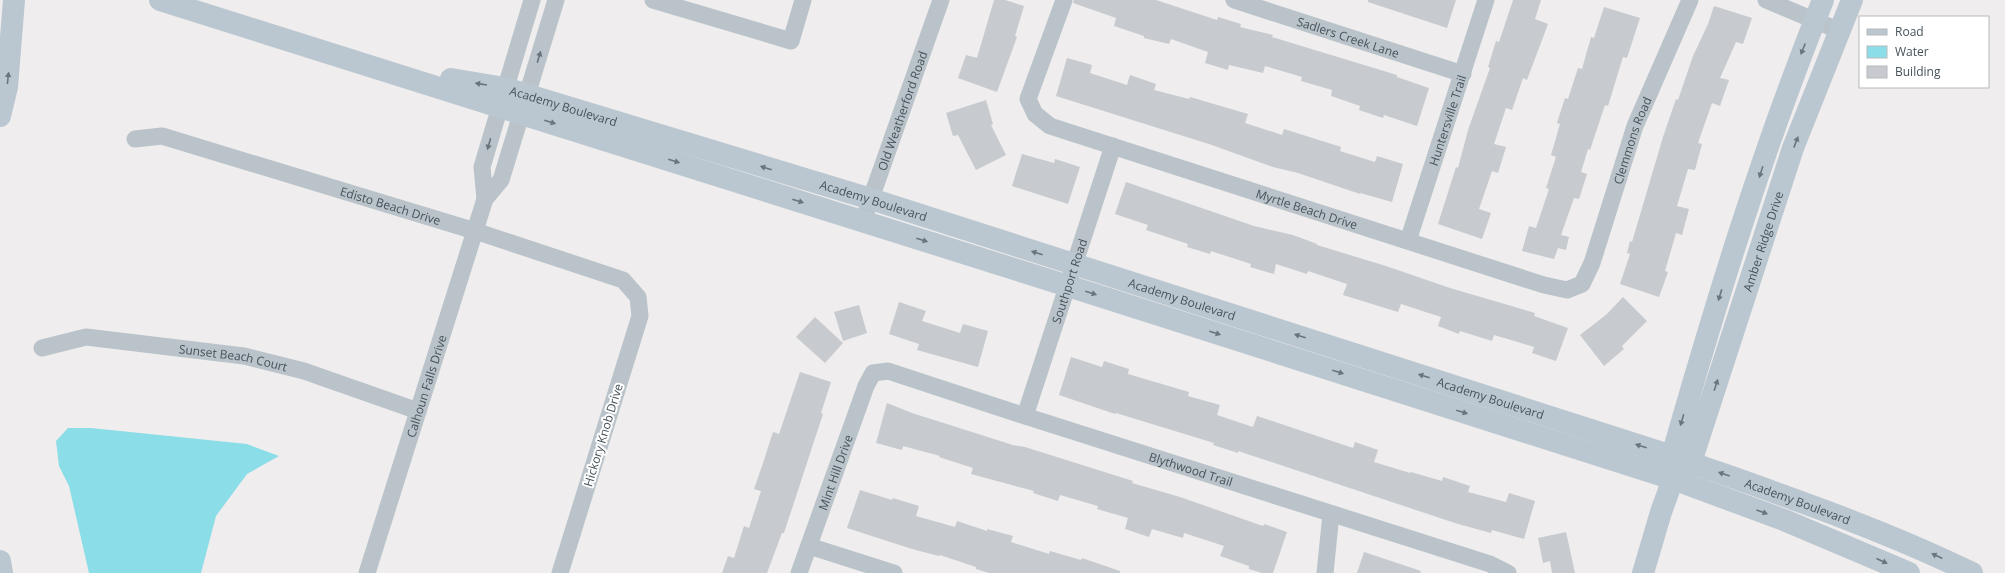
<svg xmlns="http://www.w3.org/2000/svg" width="2005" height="573" font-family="'Open Sans',sans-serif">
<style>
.water{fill:#8bdde7}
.building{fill:#c7cacf}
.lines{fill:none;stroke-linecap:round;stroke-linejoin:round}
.street{stroke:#b9c3c9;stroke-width:17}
.secondary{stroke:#bbc7d0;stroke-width:22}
.oneway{fill:#69757d}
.oneway2{fill:#68747b}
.labels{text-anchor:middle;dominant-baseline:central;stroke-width:4;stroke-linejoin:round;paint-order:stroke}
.street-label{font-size:12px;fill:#465259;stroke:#fff}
</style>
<rect width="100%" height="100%" fill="#efeded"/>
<!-- water -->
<path class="water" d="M68,428h23l156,16 32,12 -32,18 -31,42 -15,57h-112l-20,-87 -10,-20 -3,-25z"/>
<!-- building -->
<path class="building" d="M994,0h11l19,6 -9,30 2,1 -20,55 -39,-14 8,-23 11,3z
M1074,0h82l61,20 1,-3 23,7 -1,3 33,8 -1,2 125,38v2l32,11 -12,38 -33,-11 -1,3 -24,-8 1,-4 -29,-10 1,-6 -31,-9 1,-4 -37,-11 -2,7 -34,-8 -1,5 -23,-7 3,-11 -37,-13 -2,5 -25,-6v-2l-30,-10 2,-8 -43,-15z
M1368,0h88l-9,28 -79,-26z
M1513,0h28l-6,19 13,5 -21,56 -4,-2 -11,32 -6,-2 -12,36 12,3 -8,26 -6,-2 -13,38 12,4 -9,26 -44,-15 18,-57 2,1 10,-38 22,-62 -2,-1 8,-26 3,1z
M1714,6l38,12 -9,26 -7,-2 -16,36 9,2 -9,26 -8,-3 -14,40 4,1 -7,26 -7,-1 -11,37 12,3 -7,26 -6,-2 -11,38 3,1 -9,25 -39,-13 10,-30 -3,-1 3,-12 2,1 31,-105 13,-38 2,1 15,-44 15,-32z
M1604,7l36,11 -13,40 -4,-1 -15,49 -3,-1 -15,45 -2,-1 -7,23 6,2 -8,25 -5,-1 -13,37 8,2 -3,13 -8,-2 -4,11 -32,-8 7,-25 7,2 13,-39 -3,-1 10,-31 -5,-2 9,-31 -3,-1 8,-25 3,1 10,-31 4,1 9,-32 3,1z
M1067,58l25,7 -2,8 37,12 3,-10 26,9 -2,6 35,9 1,-2 58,17 -3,9 37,12 2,-6 57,18 -1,4 35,11 2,-6 26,8 -11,38 -32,-9v1l-62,-21 -25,-6 -61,-22 -156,-49z
M986,100l7,24 -2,1 15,30 -30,15 -18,-35 -5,1 -7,-23z
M1022,154l32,9 1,-4 25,8 -12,37 -56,-18z
M1126,182l128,44 39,9 24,9v1l69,21 64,22 85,25 -1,3 34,12 -12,33 -24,-8 2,-6 -40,-12 -2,6 -32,-10 -1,3 -21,-8 3,-9 -40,-13 -3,8 -55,-17 4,-11 -39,-13 -1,3 -31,-10 -2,10 -24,-7 1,-3 -40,-13 -1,3 -23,-7 1,-3 -42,-14 2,-5 -33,-11z
M1623,297l24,24 -25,25 2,3 -20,17 -24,-31 27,-21z
M899,302l27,9 -4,10 38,12 3,-9 25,7 -10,36 -61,-17 2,-6 -30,-10z
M859,305l8,28 -24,8 -9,-29z
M815,317l28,26 -18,20 -29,-26z
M1071,357l31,10 2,-6 25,8 -1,5 61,18 -1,4 32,9 -3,10 36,12 4,-11 96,32 2,-6 23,8 -4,12 36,11 1,-1 31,9 1,-4 27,9 -2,6 38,10 3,-9 26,8 -11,38 -32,-9 -1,3 -33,-9 -220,-73v2l-25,-8 1,-2 -98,-30 -1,1 -56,-19z
M800,372l31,10 -10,31 2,1 -39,119h-2l-15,40h-45l6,-17 6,2 10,-32 5,2 12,-37 -7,-2 9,-26 10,-31 6,2z
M887,403l25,10 101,32 12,2 108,34 -1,2 48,14 83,29 1,-2 23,8 -14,41h-11l-13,-4v-3l-29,-10 4,-10 -40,-13 -1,5 -31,-9 -3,8 -24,-8 3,-11 -31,-9 1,-3 -38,-11 -2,6 -25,-8 1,-2 -63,-17 2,-6 -34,-11 1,-1 -37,-10 -1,4 -26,-7z
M860,490l32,10 1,-2 26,8 -3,10 39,11 2,-6 30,10v-2l26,7 -2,6 38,12 1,-3 31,9 1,-2 38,13v2h-131l-13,-4v-2l-36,-12 -1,1 -27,-7 -65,-21z
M1566,532l9,41h-23l-2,-12 -7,2 -5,-25z
M1364,552l57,19 -1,2h-63z"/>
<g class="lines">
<!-- street -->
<g class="street">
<path d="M653,0l138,41 12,-41"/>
<path id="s1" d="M1064,0l-36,99 7,15 15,12 494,159 23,5 15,-6 10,-21 43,-137 55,-126"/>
<path id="s2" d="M1234,0l229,74"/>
<path d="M1766,0l74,31"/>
<path id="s3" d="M135,139l27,-3 313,95 148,49 15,17 2,19 -80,257"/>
<path d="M485,199l-3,-32 50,-167"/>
<path id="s4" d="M863,221l78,-221"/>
<path id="s5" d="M1408,241l78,-241"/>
<path id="s6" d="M42,348l44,-11 158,19 60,15 114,40"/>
<path id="s7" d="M1025,416l88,-270"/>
<path d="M809,546l85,27"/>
<path id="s8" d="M367,573l118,-374 16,-19 55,-180"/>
<path id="s9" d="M799,573l67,-187 7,-13 15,-2 137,45 465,148 18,9"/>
<path d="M1325,573l6,-59"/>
</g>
<!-- secondary -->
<g class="secondary">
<path d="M160,0l908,286 605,193 111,41 125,53"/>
<path id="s10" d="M451,79l54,9 366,111 801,257c101,36 204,70 300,117"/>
<path d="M0,116l7,-29 7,-87"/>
<path id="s11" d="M1680,472l11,-10 102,-314 59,-148"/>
<path d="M0,561l2,12"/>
<path d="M1643,573l18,-61 12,-33 -1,-23c44,-154 91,-308 151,-456"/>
</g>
</g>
<!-- one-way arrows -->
<defs><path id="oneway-solid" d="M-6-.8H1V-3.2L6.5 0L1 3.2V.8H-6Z"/></defs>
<g class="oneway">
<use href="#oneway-solid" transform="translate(1803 49) rotate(112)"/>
<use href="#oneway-solid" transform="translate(8 78) rotate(-84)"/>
<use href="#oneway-solid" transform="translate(481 84) rotate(-171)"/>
<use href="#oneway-solid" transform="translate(550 122) rotate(18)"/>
<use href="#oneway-solid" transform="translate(1796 142) rotate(-69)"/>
<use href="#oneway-solid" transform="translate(674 161) rotate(18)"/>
<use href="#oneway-solid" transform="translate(766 168) rotate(-163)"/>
<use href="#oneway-solid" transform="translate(1761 172) rotate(108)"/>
<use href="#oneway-solid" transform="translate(798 201) rotate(18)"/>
<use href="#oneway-solid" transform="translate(922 240) rotate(18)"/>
<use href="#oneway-solid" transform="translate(1037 253) rotate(-162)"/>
<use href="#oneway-solid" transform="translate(1091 293) rotate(18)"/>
<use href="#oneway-solid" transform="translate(1720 295) rotate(107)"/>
<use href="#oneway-solid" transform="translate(1215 333) rotate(18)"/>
<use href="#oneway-solid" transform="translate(1300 336) rotate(-162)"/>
<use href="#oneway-solid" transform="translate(1338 372) rotate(18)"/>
<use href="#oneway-solid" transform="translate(1424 376) rotate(-162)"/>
<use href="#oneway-solid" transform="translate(1716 385) rotate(-72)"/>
<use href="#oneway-solid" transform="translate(1462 412) rotate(18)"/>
<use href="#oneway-solid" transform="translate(1682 420) rotate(107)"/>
<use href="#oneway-solid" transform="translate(1641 446) rotate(-162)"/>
<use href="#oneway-solid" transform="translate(1724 474) rotate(-161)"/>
<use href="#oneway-solid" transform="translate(1762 512) rotate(20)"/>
<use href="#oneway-solid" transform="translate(1937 556) rotate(-155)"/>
<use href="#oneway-solid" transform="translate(1882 561) rotate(24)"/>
</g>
<g class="oneway2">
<use href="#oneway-solid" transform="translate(539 57) rotate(-73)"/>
<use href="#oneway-solid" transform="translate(489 144) rotate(106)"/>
</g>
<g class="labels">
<!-- street labels -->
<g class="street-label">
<text stroke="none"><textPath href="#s2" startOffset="120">Sadlers Creek Lane</textPath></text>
<text stroke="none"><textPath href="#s10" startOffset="116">Academy Boulevard</textPath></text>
<text stroke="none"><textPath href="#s4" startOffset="117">Old Weatherford Road</textPath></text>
<text stroke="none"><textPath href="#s5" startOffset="127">Huntersville Trail</textPath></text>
<text stroke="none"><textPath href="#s1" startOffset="852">Clemmons Road</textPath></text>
<text stroke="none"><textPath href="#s10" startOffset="440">Academy Boulevard</textPath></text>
<text stroke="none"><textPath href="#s3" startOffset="266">Edisto Beach Drive</textPath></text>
<text stroke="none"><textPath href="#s1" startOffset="411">Myrtle Beach Drive</textPath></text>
<text stroke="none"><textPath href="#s11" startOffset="247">Amber Ridge Drive</textPath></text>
<text stroke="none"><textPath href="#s7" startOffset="142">Southport Road</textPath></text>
<text stroke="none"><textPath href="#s10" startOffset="764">Academy Boulevard</textPath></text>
<text stroke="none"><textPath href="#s6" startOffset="194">Sunset Beach Court</textPath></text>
<text stroke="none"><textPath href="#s8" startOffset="196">Calhoun Falls Drive</textPath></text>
<text stroke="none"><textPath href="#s10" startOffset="1088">Academy Boulevard</textPath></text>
<text transform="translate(603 435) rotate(-73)">Hickory Knob Drive</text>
<text stroke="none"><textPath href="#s9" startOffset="547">Blythwood Trail</textPath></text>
<text stroke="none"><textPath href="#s9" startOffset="107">Mint Hill Drive</textPath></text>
<text stroke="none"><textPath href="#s10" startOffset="1412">Academy Boulevard</textPath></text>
</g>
</g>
<!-- legend -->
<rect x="1859" y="16" width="130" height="72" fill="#ffffff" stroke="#b5babd"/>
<rect x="1867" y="29" width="20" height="6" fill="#bbc7d0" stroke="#b5babd"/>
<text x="1895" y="36" font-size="12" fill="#465259">Road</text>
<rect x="1867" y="46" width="20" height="12" fill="#8bdde7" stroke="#b5babd"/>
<text x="1895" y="56" font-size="12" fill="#465259">Water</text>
<rect x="1867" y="66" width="20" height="12" fill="#c7cacf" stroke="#b5babd"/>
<text x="1895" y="76" font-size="12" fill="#465259">Building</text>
</svg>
